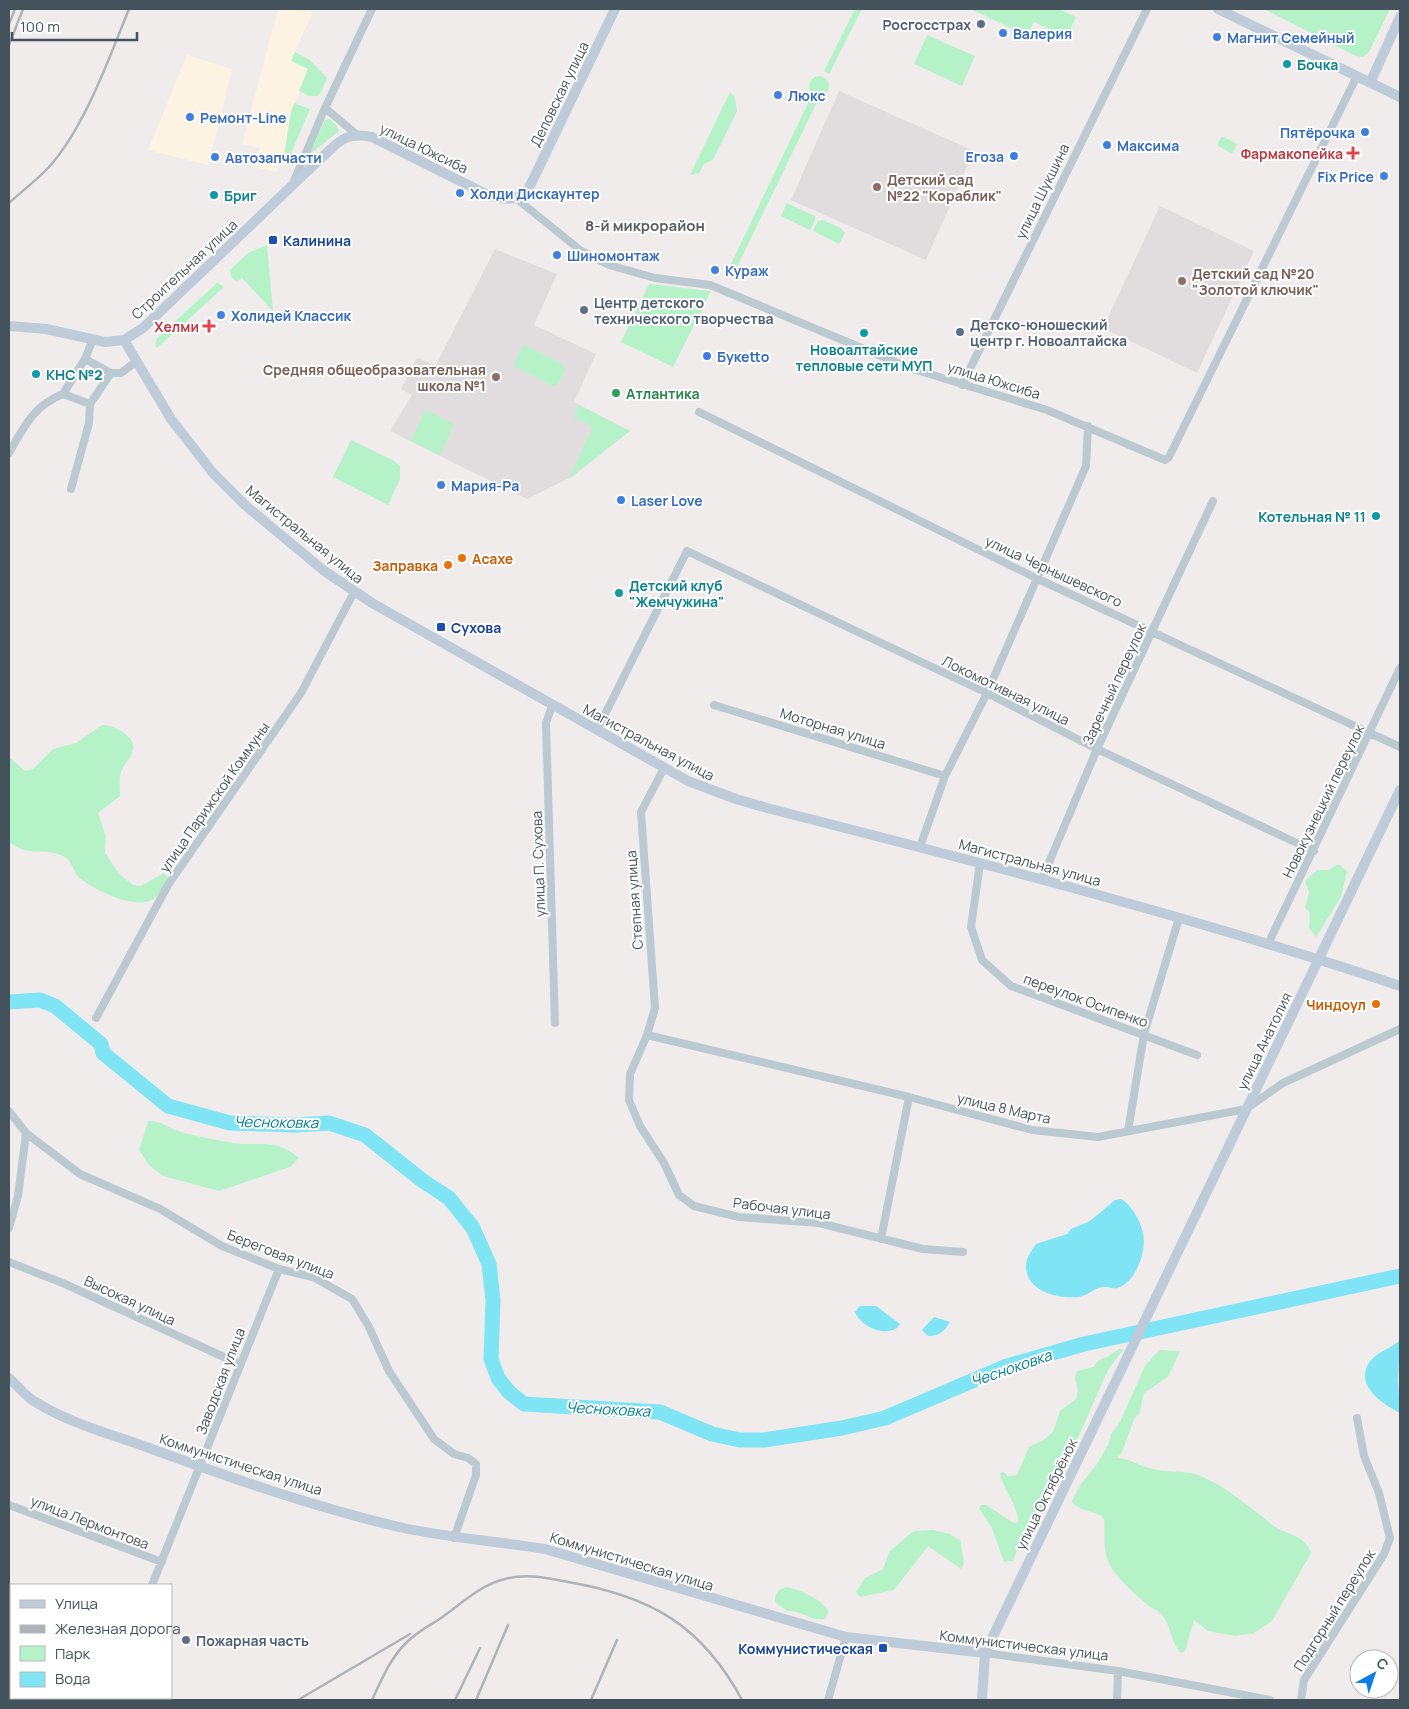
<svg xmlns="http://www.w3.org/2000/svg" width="1409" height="1709" font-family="Manrope,sans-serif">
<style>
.commercial{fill:#fdf3e3}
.education{fill:#e1ddde}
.green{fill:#b6f2c8}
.water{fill:#7fe4f3}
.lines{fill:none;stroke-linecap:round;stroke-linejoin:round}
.river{stroke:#7fe4f3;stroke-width:15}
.street{stroke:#bbc9d0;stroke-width:8}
.secondary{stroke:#bdccd8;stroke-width:10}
.rail{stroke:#aeb3b8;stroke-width:2.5}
.service-dot{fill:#5c6f8a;stroke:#fff;stroke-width:2}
.shop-dot{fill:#3f7fe0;stroke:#fff;stroke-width:2}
.culture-dot{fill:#0f9aa8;stroke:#fff;stroke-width:2}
.health-dot{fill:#e0444e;stroke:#fff;stroke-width:2}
.education-dot{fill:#8d6e63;stroke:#fff;stroke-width:2}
.transit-dot{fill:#1a4fb4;stroke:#fff;stroke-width:2}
.leisure-dot{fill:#2e9e5b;stroke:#fff;stroke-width:2}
.food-dot{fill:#e8710a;stroke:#fff;stroke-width:2}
.labels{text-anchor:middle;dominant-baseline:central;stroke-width:4;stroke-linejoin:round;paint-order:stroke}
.service-label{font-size:14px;font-weight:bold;fill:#4e5e75;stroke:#fff;text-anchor:start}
.shop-label{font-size:14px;font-weight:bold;fill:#366cbe;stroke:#fff;text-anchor:start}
.culture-label{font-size:14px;font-weight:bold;fill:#0d838f;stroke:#fff;text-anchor:start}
.street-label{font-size:14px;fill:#43525b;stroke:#fff}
.health-label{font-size:14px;font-weight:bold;fill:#be3a42;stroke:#fff;text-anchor:end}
.education-label{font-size:14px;font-weight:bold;fill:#785e54;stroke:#fff;text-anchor:start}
.transit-label{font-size:14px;font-weight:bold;fill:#164399;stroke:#fff;text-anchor:start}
.leisure-label{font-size:14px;font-weight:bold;fill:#27864d;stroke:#fff;text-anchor:start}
.food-label{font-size:14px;font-weight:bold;fill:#c56008;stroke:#fff;text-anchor:end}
.neighbourhood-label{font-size:15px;font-weight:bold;fill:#595e62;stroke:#fff}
.water-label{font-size:15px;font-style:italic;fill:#047f91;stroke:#fff}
</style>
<rect width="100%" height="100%" fill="#f0ecec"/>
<!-- commercial -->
<path class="commercial" d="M278,9l35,2 -22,50 17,8 -17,43 -7,43 -8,17 -21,-5 5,-19 -18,-4z
M187,55l45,14 -24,96 -60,-15z"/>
<!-- education -->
<path class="education" d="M839,91l135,60 -48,109 -135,-60z
M1160,206l94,45 -57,122 -94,-45z
M495,249l62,25 -23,51 62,29 -22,48 56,29 -57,45 -46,23 -137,-68 22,-36 -11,-6 16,-31 19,7z"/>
<!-- green -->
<path class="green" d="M855,9h7l-33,65 -5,-3z
M971,9h88l17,8 -9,20 -33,-15 -7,14z
M1264,9h126l-21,43 -6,5 -7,-1z
M927,35l48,21 -13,30 -48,-22z
M295,52l15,8 17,18 -8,18h-10l-10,-5 9,-22 -17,-8z
M809 86a10 10 0 1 1 20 0a10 10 0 1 1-20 0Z
M730,92l5,5 2,14 -24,49 -9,4 -5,9 -9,2z
M810,99l7,3 -81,167 -6,-3z
M294,103l16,6 -21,49 -5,-3 7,-43z
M330,119l6,6 3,6 -30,24 16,-35z
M1222,136l15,8 -5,10 -15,-9z
M787,203l28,13v4l-5,10 -29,-14z
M823,220l18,8 4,5 -6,11 -26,-13 5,-10z
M267,245l6,66 -31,-33 -6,4 -5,-6 -1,-6 18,-17z
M217,283l7,4 -67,61 -2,-3 2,-7z
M649,284l62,7 -38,76 -52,-25z
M527,346l36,18 2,6 -8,15 -4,1 -38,-19 -1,-3 8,-17z
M579,405l51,26 -62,48 25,-52 -19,-10z
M425,410l29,14 -14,31 -29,-14z
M351,440l43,21 6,5v13l-12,26 -55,-28z
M102,725c12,0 34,11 31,25 -2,8 -9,14 -12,22 -2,7 -1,16 -1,24l-22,17 8,24 -1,16 14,21 14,11 8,1 23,-13 5,6c-5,6 -11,17 -17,21 -18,9 -56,-9 -71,-21 -8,-5 -8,-19 -18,-23 -19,-9 -34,2 -54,-14v-85l16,14 8,-2 20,-20 23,-6z
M1338,864l9,7 -6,26 -25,40 -7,-9 1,-15 -5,-6 4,-15 -4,-11 12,-11h12z
M148,1121c15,0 21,8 36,12 16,4 33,7 49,10 28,4 42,-6 66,15l-9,9 -71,24 -56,-15 -14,-11 -10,-15z
M1120,1348l3,2 -15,20 -34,77 -27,43 -4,18 -22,31 -8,22 -9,1 -12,-34 -13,-20 2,-3h5l28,18 4,-1c1,-15 -16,-34 -18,-49l4,-1 3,4 10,-1 12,-28 15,-7 9,-8 7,-21 16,-12 2,-8 -3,-13 2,-7 16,-4 6,-7 8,-3z
M1159,1350l21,1 -12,26 -24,16 -4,19 -6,7 -12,33 -5,6c12,0 20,7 32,10 15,5 30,2 46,6 22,7 47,27 65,41 6,4 10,9 15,12 14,8 31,9 36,26l-39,68 -18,12 -19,3 -27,-5 -14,-11 -9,31 -4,2c-11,-11 -9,-27 -20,-39 -3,-4 -9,-5 -12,-8 -12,-10 -36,-31 -41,-45 -5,-13 -3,-28 -4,-42 -8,-10 -26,-6 -32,-18l9,-17 16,-20 11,-19 3,-11 8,-10 26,-58z
M933,1530l17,4 11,7c-1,10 6,19 0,28l-33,-23 -34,44 -34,7 -4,-5 9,-14 18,-9 6,-17 22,-19 4,-2z
M786,1587c15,3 36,12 43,25l-4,7c-14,3 -23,-9 -38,-8l-12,-9c0,-9 2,-12 11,-15z"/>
<!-- water -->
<path class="water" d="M1121,1199c10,5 20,23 22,34 4,17 -7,50 -26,55 -5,1 -10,-2 -15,-1 -9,2 -15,9 -24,10 -21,2 -53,-6 -52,-32 0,-7 6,-15 10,-21l31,-10 4,-5 19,-8 25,-21z
M860,1306h16l24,18 -3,4c-14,9 -36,-2 -42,-16z
M934,1317l16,5c-6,10 -11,14 -22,14l-6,-6z
M1400,1340l-2,40 2,33c-18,-9 -48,-29 -29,-53 8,-9 21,-12 29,-20z"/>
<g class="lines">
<!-- river -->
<path class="river" d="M9,1002l31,-2 15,6 46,38 2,9 65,53 62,17 66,2 33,-2 36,12 58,46 26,17 24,30 16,36 4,36 -2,59 7,19 11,14 15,12 136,8 52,22 28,6h24l78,-12 43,-10 122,-52 77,-22 316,-68"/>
<!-- street -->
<path class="street" d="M325,108l31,26
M293,183l32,-75 47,-99
M517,199l63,51 29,15 46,13 55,7 200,83 137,42 118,50 4,-3 188,-381
M85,359l26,14
M962,385l185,-376
M63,394l22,-35 8,-20
M699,412l339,167 362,168
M9,453c14,-25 25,-48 54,-59l27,10
M71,489l18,-66 1,-19 21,-31h10l16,-12
M714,705l231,71
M552,706l-6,17 9,300
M597,730l90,-179 300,142 110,56 217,102
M664,768l-23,44 14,196 -8,27 -17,39 -1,26 11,26 24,37 15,32 15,11 45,11 80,6 104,26 40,3
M920,847l25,-71 42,-83 99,-227 2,-40
M980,863l-9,64 11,33 29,26 186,69
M1042,879l55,-130 116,-248
M1268,944l132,-276
M96,1018l72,-133 133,-192 53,-101
M647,1035l262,62 123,33 66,7 148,-28 37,-26 117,-54
M9,1111l17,22 54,41 80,35 62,37 57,23 34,8 39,22 16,26 21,46 45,68 20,15 14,4 8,6v11l-22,63
M1128,1131l16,-97 35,-116
M9,1228l9,-32 8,-63
M881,1239l28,-142
M9,1262l56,22 174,80
M9,1505l153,57
M152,1585l127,-316
M9,1630l2,1
M985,1653l133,18 152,29
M102,1700l1,-2
M828,1700l18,-63
M1117,1700l1,-29
M1301,1700l3,-20 80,-126 6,-16 -11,-45 -15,-37 -7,-38"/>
<!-- secondary -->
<path class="secondary" d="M1218,9l182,88
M1370,83l30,-66
M9,326l37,3 59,13 19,-2 19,-12 177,-169c19,-17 25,-28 52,-22l116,58c16,5 25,6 39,-3l88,-183
M124,340l47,79 42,54 32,32 78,65 49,33 316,178 48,18 35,10c211,54 423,108 629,177
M9,1378c8,7 15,17 25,23 34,22 77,33 115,47 82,30 165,59 250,79 48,11 97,14 146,22l301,88 139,16
M982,1700l3,-47 415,-863"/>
<!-- rail -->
<path class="rail" d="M9,24l6,-15
M9,45l14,-36
M9,203c13,-12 28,-23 40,-36 36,-40 60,-109 80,-158
M298,1700l112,-66
M372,1700c9,-19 18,-42 35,-58 9,-9 20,-15 31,-22 21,-14 41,-35 67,-41 21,-6 42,-1 63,3 82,14 134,43 174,118
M455,1700l25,-52
M476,1700l32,-75
M591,1700l26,-60"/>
</g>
<!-- markers -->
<g class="service-dot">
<circle cx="981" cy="24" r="5"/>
<circle cx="584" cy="310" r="5"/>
<circle cx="960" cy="332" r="5"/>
<circle cx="186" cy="1640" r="5"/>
</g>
<g class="shop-dot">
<circle cx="1003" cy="33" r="5"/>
<circle cx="1217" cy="37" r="5"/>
<circle cx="778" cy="95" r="5"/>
<circle cx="190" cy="117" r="5"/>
<circle cx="1365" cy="132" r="5"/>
<circle cx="1107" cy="145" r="5"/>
<circle cx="1014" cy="156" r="5"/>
<circle cx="215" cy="157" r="5"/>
<circle cx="1384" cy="176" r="5"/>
<circle cx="460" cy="193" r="5"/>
<circle cx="557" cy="255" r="5"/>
<circle cx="715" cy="270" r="5"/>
<circle cx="221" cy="315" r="5"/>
<circle cx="707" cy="356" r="5"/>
<circle cx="441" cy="485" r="5"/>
<circle cx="621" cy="500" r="5"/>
</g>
<g class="culture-dot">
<circle cx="1287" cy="64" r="5"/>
<circle cx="214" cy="195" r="5"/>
<circle cx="864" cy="333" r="5"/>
<circle cx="36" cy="374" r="5"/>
<circle cx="1376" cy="516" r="5"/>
<circle cx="619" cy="593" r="5"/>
</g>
<g class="health-dot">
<path d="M1350.5 145.5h5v5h5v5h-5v5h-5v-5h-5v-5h5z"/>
<path d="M206.5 318.5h5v5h5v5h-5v5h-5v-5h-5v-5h5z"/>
</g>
<g class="education-dot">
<circle cx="877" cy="187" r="5"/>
<circle cx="1182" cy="281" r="5"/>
<circle cx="496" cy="377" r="5"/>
</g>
<g class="transit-dot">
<rect x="268" y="235" width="10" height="10" rx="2.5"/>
<rect x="436" y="622" width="10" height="10" rx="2.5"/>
<rect x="878" y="1643" width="10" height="10" rx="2.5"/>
</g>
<circle class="leisure-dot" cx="616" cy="393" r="5"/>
<g class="food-dot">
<circle cx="462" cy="558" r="5"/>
<circle cx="448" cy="565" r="5"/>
<circle cx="1376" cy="1004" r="5"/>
</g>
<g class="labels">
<!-- service labels -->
<g class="service-label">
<text x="971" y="24" text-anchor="end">Росгосстрах</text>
<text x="594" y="302">Центр детского<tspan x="594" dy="16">технического творчества</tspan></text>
<text x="970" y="324">Детско-юношеский<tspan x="970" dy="16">центр г. Новоалтайска</tspan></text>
<text x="196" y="1640">Пожарная часть</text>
</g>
<!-- shop labels -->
<g class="shop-label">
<text x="1013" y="33">Валерия</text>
<text x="1227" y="37">Магнит Семейный</text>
<text x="788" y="95">Люкс</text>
<text x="200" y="117">Ремонт-Line</text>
<text x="1355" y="132" text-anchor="end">Пятёрочка</text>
<text x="1117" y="145">Максима</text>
<text x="1004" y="156" text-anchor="end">Егоза</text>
<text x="225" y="157">Автозапчасти</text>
<text x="1374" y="176" text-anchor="end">Fix Price</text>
<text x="470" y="193">Холди Дискаунтер</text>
<text x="567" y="255">Шиномонтаж</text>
<text x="725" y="270">Кураж</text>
<text x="231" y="315">Холидей Классик</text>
<text x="717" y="356">Букеttо</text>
<text x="451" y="485">Мария-Ра</text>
<text x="631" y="500">Laser Love</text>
</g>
<!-- culture labels -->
<g class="culture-label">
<text x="1297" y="64">Бочка</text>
<text x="224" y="195">Бриг</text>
<text x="864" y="349" text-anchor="middle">Новоалтайские<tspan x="864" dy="16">тепловые сети МУП</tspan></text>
<text x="46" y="374">КНС №2</text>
<text x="1366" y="516" text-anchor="end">Котельная № 11</text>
<text x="629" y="585">Детский клуб<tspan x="629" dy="16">"Жемчужина"</tspan></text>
</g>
<!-- street labels -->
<g class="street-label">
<text transform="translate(559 94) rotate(-64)">Деповская улица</text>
<text transform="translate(424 148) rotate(26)">улица Южсиба</text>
<text transform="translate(1042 191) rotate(-64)">улица Шукшина</text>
<text transform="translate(184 269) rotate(-43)">Строительная улица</text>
<text transform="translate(994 380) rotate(17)">улица Южсиба</text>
<text transform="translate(305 534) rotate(39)">Магистральная улица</text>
<text transform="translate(1054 571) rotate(25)">улица Чернышевского</text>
<text transform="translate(1114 684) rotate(-65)">Заречный переулок</text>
<text transform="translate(1006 690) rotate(26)">Локомотивная улица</text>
<text transform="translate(833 728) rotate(17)">Моторная улица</text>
<text transform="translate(649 742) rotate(28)">Магистральная улица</text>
<text transform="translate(214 797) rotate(-55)">улица Парижской Коммуны</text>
<text transform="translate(1323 801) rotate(-64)">Новокузнецкий переулок</text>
<text transform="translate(1030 862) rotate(15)">Магистральная улица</text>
<text transform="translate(538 864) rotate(-92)">улица П. Сухова</text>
<text transform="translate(634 900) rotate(-94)">Степная улица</text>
<text transform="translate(1086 1000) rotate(20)">переулок Осипенко</text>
<text transform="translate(1264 1041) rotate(-64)">улица Анатолия</text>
<text transform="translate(1004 1108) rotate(13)">улица 8 Марта</text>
<text transform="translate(782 1208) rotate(7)">Рабочая улица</text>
<text transform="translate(281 1254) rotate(21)">Береговая улица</text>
<text transform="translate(130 1300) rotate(25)">Высокая улица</text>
<text transform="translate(220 1381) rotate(-69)">Заводская улица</text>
<text transform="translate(241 1464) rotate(18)">Коммунистическая улица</text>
<text transform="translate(1046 1494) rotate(-64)">улица Октябрёнок</text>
<text transform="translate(90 1522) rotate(21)">улица Лермонтова</text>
<text transform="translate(632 1561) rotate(17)">Коммунистическая улица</text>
<text transform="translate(1334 1610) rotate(-58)">Подгорный переулок</text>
<text transform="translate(1024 1645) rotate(7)">Коммунистическая улица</text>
</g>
<!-- health labels -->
<g class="health-label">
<text x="1343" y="153">Фармакопейка</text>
<text x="199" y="326">Хелми</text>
</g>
<!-- education labels -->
<g class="education-label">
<text x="887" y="179">Детский сад<tspan x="887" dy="16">№22 "Кораблик"</tspan></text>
<text x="1192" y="273">Детский сад №20<tspan x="1192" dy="16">"Золотой ключик"</tspan></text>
<text x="486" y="369" text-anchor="end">Средняя общеобразовательная<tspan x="486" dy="16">школа №1</tspan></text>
</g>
<!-- transit labels -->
<g class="transit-label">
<text x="283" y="240">Калинина</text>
<text x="451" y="627">Сухова</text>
<text x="873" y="1648" text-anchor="end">Коммунистическая</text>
</g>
<!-- leisure labels -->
<g class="leisure-label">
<text x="626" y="393">Атлантика</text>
</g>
<!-- food labels -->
<g class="food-label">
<text x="472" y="558" text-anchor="start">Асахе</text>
<text x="438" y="565">Заправка</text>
<text x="1366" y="1004">Чиндоул</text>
</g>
<!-- neighbourhood labels -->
<g class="neighbourhood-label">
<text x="645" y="225">8-й микрорайон</text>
</g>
<!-- water labels -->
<g class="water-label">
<text transform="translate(276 1122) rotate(1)">Чесноковка</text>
<text transform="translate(1011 1368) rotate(-19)">Чесноковка</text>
<text transform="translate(608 1409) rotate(3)">Чесноковка</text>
</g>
</g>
<!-- border -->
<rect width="1409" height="1709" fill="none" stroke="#43525b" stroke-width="20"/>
<!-- legend -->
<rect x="10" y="1584" width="162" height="115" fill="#ffffff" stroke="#b4babd"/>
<rect x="20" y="1600" width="25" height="8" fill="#bdccd8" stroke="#b4babd"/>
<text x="55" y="1609" font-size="15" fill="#43525b">Улица</text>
<rect x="20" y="1625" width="25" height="8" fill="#aeb3b8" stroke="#b4babd"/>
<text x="55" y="1634" font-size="15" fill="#43525b">Железная дорога</text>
<rect x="20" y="1646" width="25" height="15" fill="#b6f2c8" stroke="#b4babd"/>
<text x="55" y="1659" font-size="15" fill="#43525b">Парк</text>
<rect x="20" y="1672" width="25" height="15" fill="#7fe4f3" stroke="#b4babd"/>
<text x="55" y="1684" font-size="15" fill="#43525b">Вода</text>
<!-- north arrow -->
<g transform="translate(1374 1674) rotate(40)"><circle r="24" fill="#ffffff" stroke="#b4babd"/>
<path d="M0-4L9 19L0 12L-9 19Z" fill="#0a7fec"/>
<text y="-8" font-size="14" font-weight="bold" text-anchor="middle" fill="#43525b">С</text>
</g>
<!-- scale -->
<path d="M12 32v8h125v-8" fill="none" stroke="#43525b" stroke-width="2.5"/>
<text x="20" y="32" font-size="15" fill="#43525b" stroke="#ffffff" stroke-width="4" paint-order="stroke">100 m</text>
</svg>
